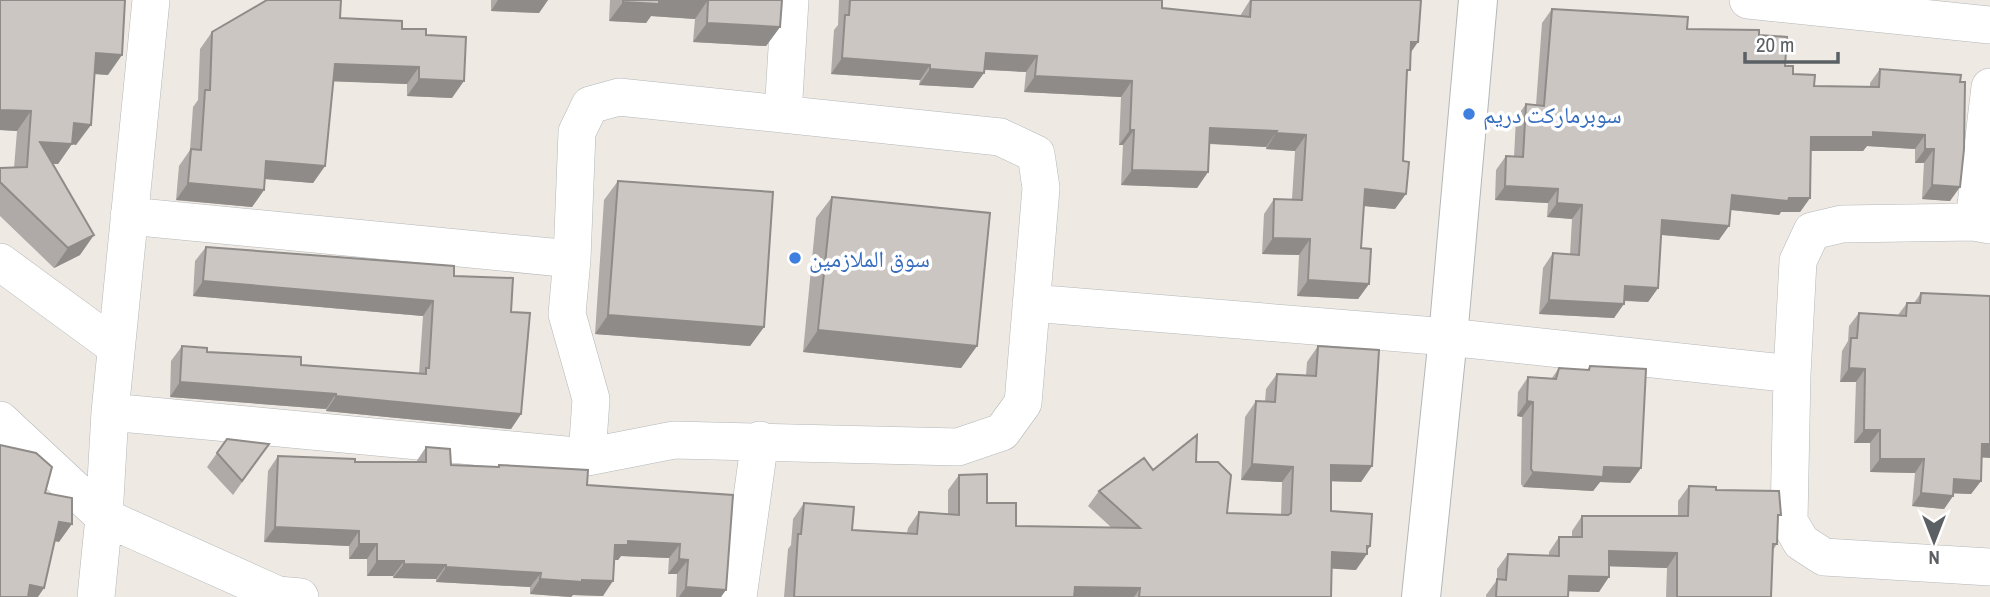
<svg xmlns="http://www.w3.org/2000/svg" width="1990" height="597" font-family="'Archivo Narrow','Noto Naskh Arabic',sans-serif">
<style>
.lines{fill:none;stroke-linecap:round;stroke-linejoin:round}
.minor-casing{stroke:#b3b7ba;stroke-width:38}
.tertiary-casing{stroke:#b3b7ba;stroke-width:40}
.minor{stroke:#fff;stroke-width:37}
.tertiary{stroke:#fff;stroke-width:38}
.wall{fill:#afaaa7}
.shaded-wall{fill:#8e8b88}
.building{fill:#cbc6c2;stroke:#8e8b88;stroke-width:2}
.shop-dot{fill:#3f7fe0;stroke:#fff;stroke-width:2.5}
.labels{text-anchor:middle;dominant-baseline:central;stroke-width:7;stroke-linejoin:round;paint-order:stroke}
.shop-label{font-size:23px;fill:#366cbe;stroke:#fff;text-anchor:start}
</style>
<rect width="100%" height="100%" fill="#eee9e2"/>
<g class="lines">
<!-- minor casing -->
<g class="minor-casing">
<path id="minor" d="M1748,0l242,25
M619,97l381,40 36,17 5,34 -18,215 -21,29 -44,15 -284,-7 -87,17 4,-58 -24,-85 5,-55 5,-127 13,-27z
M783,114l7,-114
M129,216l443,43
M1974,222l16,-135
M1990,225l-16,-3 -132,2 -30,7 -14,30 -6,113 -3,147 12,21 23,15 166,10
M0,262l116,85
M1031,303l417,34 344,37
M110,412l477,45
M0,420l104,97 174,78 22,2
M96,597l8,-80 6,-105 41,-412
M738,597l22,-157"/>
</g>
<!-- tertiary casing -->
<g class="tertiary-casing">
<path id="tertiary" d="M1421,597l27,-260 30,-337"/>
</g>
<!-- minor -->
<use href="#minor" class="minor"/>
<!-- tertiary -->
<use href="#tertiary" class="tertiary"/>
</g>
<!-- wall -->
<path class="wall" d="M0,0l108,75 -13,-1 -19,71 -4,-1 -14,20h-6l28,91 -26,13 -54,-52v-48h14l3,-37 -17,-1z
M491,0h57l-9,13 -48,-2z
M610,0h172l-2,27 -14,19 -73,-4 2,-23 -44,-3 -5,7 -37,-2z
M839,0h323v8l78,8 10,-16h171l-14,75 -12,134 -31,-3 -3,42 8,36 -11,15 -61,-3 2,-41 -37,-1 2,-40 10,-15h18l3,-48 -29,-2v-2l-57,-3 -1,28 -11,16 -76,-3 2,-40h-4l2,-48 -97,-5 2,-20 -41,-2 -12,18 -54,-3 1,-5 -89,-6 3,-44 4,-5z
M1552,9l135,20 72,6 34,39 21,12 56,1v-4l10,-14 81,6 -11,126 -28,-2 2,-36h-9v-14l-48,-3 -4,5h-52l-1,47 -10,14h-19l-2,3 -48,-5 -12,30 -58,-5 -3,53 -10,14 -24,-1 -10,17 -75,-4 4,-46 10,-15 17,2 2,-36 -25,-2 1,-14 -53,-3 1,-30 10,-14 8,1 2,-39 10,-14 10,1 6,-82z
M340,18l62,11 24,6 26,63 -45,-2v-12l-74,-3 -8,85 -12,17 -49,-4v11l-12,17 -76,-7 3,-34 11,-16 3,-43 5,-7 2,-51 12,-17z
M618,181l146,146 -14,19 -155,-12 9,-134z
M832,197l145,149 -16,22 -158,-16 13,-134z
M206,247l248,29 57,36 10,102 -10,15 -185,-18v-2l-156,-12 1,-36 11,-15 25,6 94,13 118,9 4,-58 -230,-20 2,-35z
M1921,293l61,165 -1,23 -10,13 -18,-1v3l-9,13 -32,-3 3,-33 -45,-1v-29h-16l2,-61h-16l2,-31 6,-10 1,-15 10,-13 39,2 9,-12h7z
M1318,346l54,120 -11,16 -30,-1v30l25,59 -24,-2 -1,29h-547l4,-48 3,-4 2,-26 11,-16 48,27 55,3 1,-5 11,-16 29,2v-24l11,-15 28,28 29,23 96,2 -24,-22 11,-15 54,-21 43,-8 31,51 54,1 1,-32 -41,-2 4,-63 11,-16 9,1 1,-13 11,-15 29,1 1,-13z
M1590,366l51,102 -11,15 -30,-1 -7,9 -70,-4 -2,-3 1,-67 -5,-1 1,-24 10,-15 24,1 7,-10 28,2z
M227,439l42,5 -36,51 -26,-28z
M426,447l25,18 47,2 1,-2 88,20 146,10 -12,102h-45l1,-23h-9l1,-16 -48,-2 -3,4h-4l-11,36 -30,-1 -2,2 -41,-3v-7l-94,-5v-3l-43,-1v-2h-26v-17h-18v-13l-85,-4 4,-71 10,-15 77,6h61z
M1689,486l27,4 62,30 -1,24 -4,6 -2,47h-105l1,-29 -58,-2 -10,26 -31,-1v6h-82v-2l11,-15v-11l11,-15 41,2v-4l10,-15h13v-6l10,-15h96v-15z"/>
<!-- shaded-wall -->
<path class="shaded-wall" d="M498,0h50l-9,13 -48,-2z
M657,0h51l-13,19 -44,-3 -5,7 -37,-2 14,-19z
M707,23l73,4 -14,19 -73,-4z
M1411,42h7l-11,16z
M96,53l26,2 -14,20 -26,-2z
M986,53l51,3 -11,16 -51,-3z
M842,58l88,7 -10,15 -89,-6z
M335,64l84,3 -12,17 -84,-3z
M930,69l54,4 -11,15 -54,-3z
M1035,76l97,5 -11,16 -97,-5z
M419,79l45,2 -12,17 -45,-2z
M0,110l31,1 -14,20 -17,-1z
M74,123l17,2 -15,20 -4,-1 -14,20 -31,-2 13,-20z
M1210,128l67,3 -11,16 -67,-4z
M1130,130h4l-11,15h-4z
M1873,132l52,3 -10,14 -48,-3 -4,5h-62l10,-14z
M1276,133l30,2 -11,16 -29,-2z
M1925,149h9l-10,14h-9z
M266,161l59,5 -12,17 -59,-5z
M1132,170l76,2 -11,16 -76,-3z
M188,183l76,7 -12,17 -76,-7z
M1932,185l28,2 -10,14 -28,-2z
M1505,186l53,3 -10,14 -53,-3z
M1365,189l41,5 -11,15 -41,-4z
M1732,195l57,3h21l-10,14h-19l-2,3 -57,-6z
M1557,203l25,2 -10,14 -25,-2z
M1662,220l67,6 -10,14 -67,-6z
M94,235l-14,20 -26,13 14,-20z
M1273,238l37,1 -11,16 -37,-1z
M1308,280l61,4 -11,15 -61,-3z
M203,281l230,20 -10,15 -230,-20z
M1625,286l33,2 -10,14 -33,-2z
M1549,300l75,4 -10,14 -75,-4z
M608,315l156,12 -14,19 -155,-12z
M818,330l159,16 -16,22 -158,-16z
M1849,368l16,1 -9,13h-16z
M180,382l156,12 -10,15 -156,-12z
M336,396l185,18 -10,15 -185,-18z
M1527,401l6,1 -11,15 -5,-1z
M1864,430h16l-10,13h-16z
M1982,444h8v14l-17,-1z
M1880,459h44l-9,14 -45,-1z
M1252,464l41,3 -11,15 -41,-2z
M1331,465l41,1 -11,16 -41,-1z
M1604,467l37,1 -11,15 -30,-1 -7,9 -70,-4 10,-15z
M1954,479l27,2 -10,13 -26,-1z
M1921,493l32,3 -9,13 -32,-3z
M59,522l13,2 -13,18 -12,-2z
M275,527l84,4 -10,15 -85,-4z
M628,541l52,3 -11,14 -48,-2 -3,4 -13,-1 10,-14z
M359,544h18l-10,15h-18z
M1367,546h3l-5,8h2l-11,16 -35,-2 11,-16z
M1609,551l68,2 -10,15 -68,-2z
M679,559l9,1 -11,14h-9z
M377,561h27l-11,15h-26z
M404,564l42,1 -10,14 -43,-1z
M446,567l95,6 -11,14 -94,-5z
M1569,576l40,1 -10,15 -40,-1z
M540,579l42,1 31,1 -10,15 -30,-1 -2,2 -41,-3z
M30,585l14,3 -6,9h-16z
M686,587l40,3 -5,7h-42z
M1075,587l65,1 -6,9h-67z"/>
<!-- building -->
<path class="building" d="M0,0h125l-3,55 -26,-2 -5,72 -17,-2 -2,21 -32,-2 54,93 -26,13 -68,-66v-14l27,-1 4,-56 -31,-1z
M267,0h74l-1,18 62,3v8h24v6l40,2 -2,44 -45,-2v-12l-84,-3 -10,102 -59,-5 -2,29 -76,-7 3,-34 10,1 4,-60h5l2,-58z
M623,0h36v4l-36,-2z
M708,0h74l-2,27 -73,-4z
M850,0h312v8l88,9 1,-17h170l-3,42h-7l-1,28h-3l-4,91 6,1 -3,32 -41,-5 -4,59 10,1 -2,35 -61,-4 2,-41 -37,-1 1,-39 28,1 4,-65 -30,-2 1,-2 -67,-3 -2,44 -76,-2 2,-40h-4l2,-49 -97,-5 2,-20 -51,-3 -2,20 -54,-4v-4l-88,-7 3,-43h4z
M1552,9l136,8 -1,12 72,1v5l28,2 -2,29h8v8l22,1 -1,11 65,1 1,-18 81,6 -1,7h5l-1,67 -4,38 -28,-2 2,-36h-9v-14l-52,-3v5h-62l-1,61h-21l-1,3 -56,-6 -3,31 -67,-6 -4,68 -33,-2 -1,18 -75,-4 4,-47 26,2 3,-50 -25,-2 1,-14 -53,-3 1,-30 17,1 3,-53 18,2z
M618,181l155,11 -9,135 -156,-12z
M832,197l158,16 -13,133 -159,-16z
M206,247l248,19v10l59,2 -2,34 19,1 -9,101 -185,-18v-2l-156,-12 2,-36 25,2v4l94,5v8l125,9v-6h3l4,-67 -230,-20z
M1921,293l69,3v148h-8l-1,37 -27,-2 -1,17 -32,-3 3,-34h-44v-29h-16l1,-61 -16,-1 2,-30h6l2,-25 47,3 1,-13h13z
M1318,346l61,4 -7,116 -41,-1v46l41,3 -2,32h-3v8l-35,-2 -1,45h-192l1,-9 -65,-1 -1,10h-280l4,-63h3l3,-31 50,4 -2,23 65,4 2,-22 40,3v-40l28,-1v29h29v23l124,2 -41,-37 45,-33 9,12 44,-35 -1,27h22l13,13 -4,38 61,2 3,-2 2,-46 -41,-3 4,-63 19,1 2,-28 39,2z
M1590,366l56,3 -5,99 -37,-1 -1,10 -70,-5 -2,-3 2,-67 -6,-1 1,-24 28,2 3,-11 30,2z
M227,439l42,5 -27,37 -25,-28z
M0,445l36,8 16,14 -7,26 27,5v26l-13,-2 -15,66 -14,-3 -2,12h-28z
M426,447l24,2 1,16 48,2v-2l89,5 -1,15 146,10 -7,95 -40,-3 2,-27 -9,-1 1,-15 -52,-3v4h-13l-2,36 -31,-1v2l-42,-3 1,-6 -95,-6v-2l-42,-1v-3h-27v-17h-18v-13l-84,-4 3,-71 77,3v3h71z
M1689,486l27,1v3l63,1 2,24h-3l-1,29h-4l-2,53h-94v-44l-68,-2v26l-40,-1 -1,21h-72l1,-18 9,1 2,-26 51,2v-19h23v-21h106z"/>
<!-- markers -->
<g class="shop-dot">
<circle cx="1469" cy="114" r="7"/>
<circle cx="795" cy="258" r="7"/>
</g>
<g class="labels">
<!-- shop labels -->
<g class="shop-label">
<text x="1483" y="114">سوبرماركت دريم</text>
<text x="809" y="258">سوق الملازمين</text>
</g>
</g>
<!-- north arrow -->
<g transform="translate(1934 541) rotate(180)" stroke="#ffffff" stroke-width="5" paint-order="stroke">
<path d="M0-5L12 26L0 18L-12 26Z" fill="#5b6064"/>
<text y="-10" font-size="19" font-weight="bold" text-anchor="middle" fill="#5b6064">N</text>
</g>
<!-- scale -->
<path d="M1745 52v10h93v-10" fill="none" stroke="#5b6064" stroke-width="3.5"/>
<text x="1756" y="52" font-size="21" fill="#5b6064" stroke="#ffffff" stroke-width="5" paint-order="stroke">20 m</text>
</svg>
